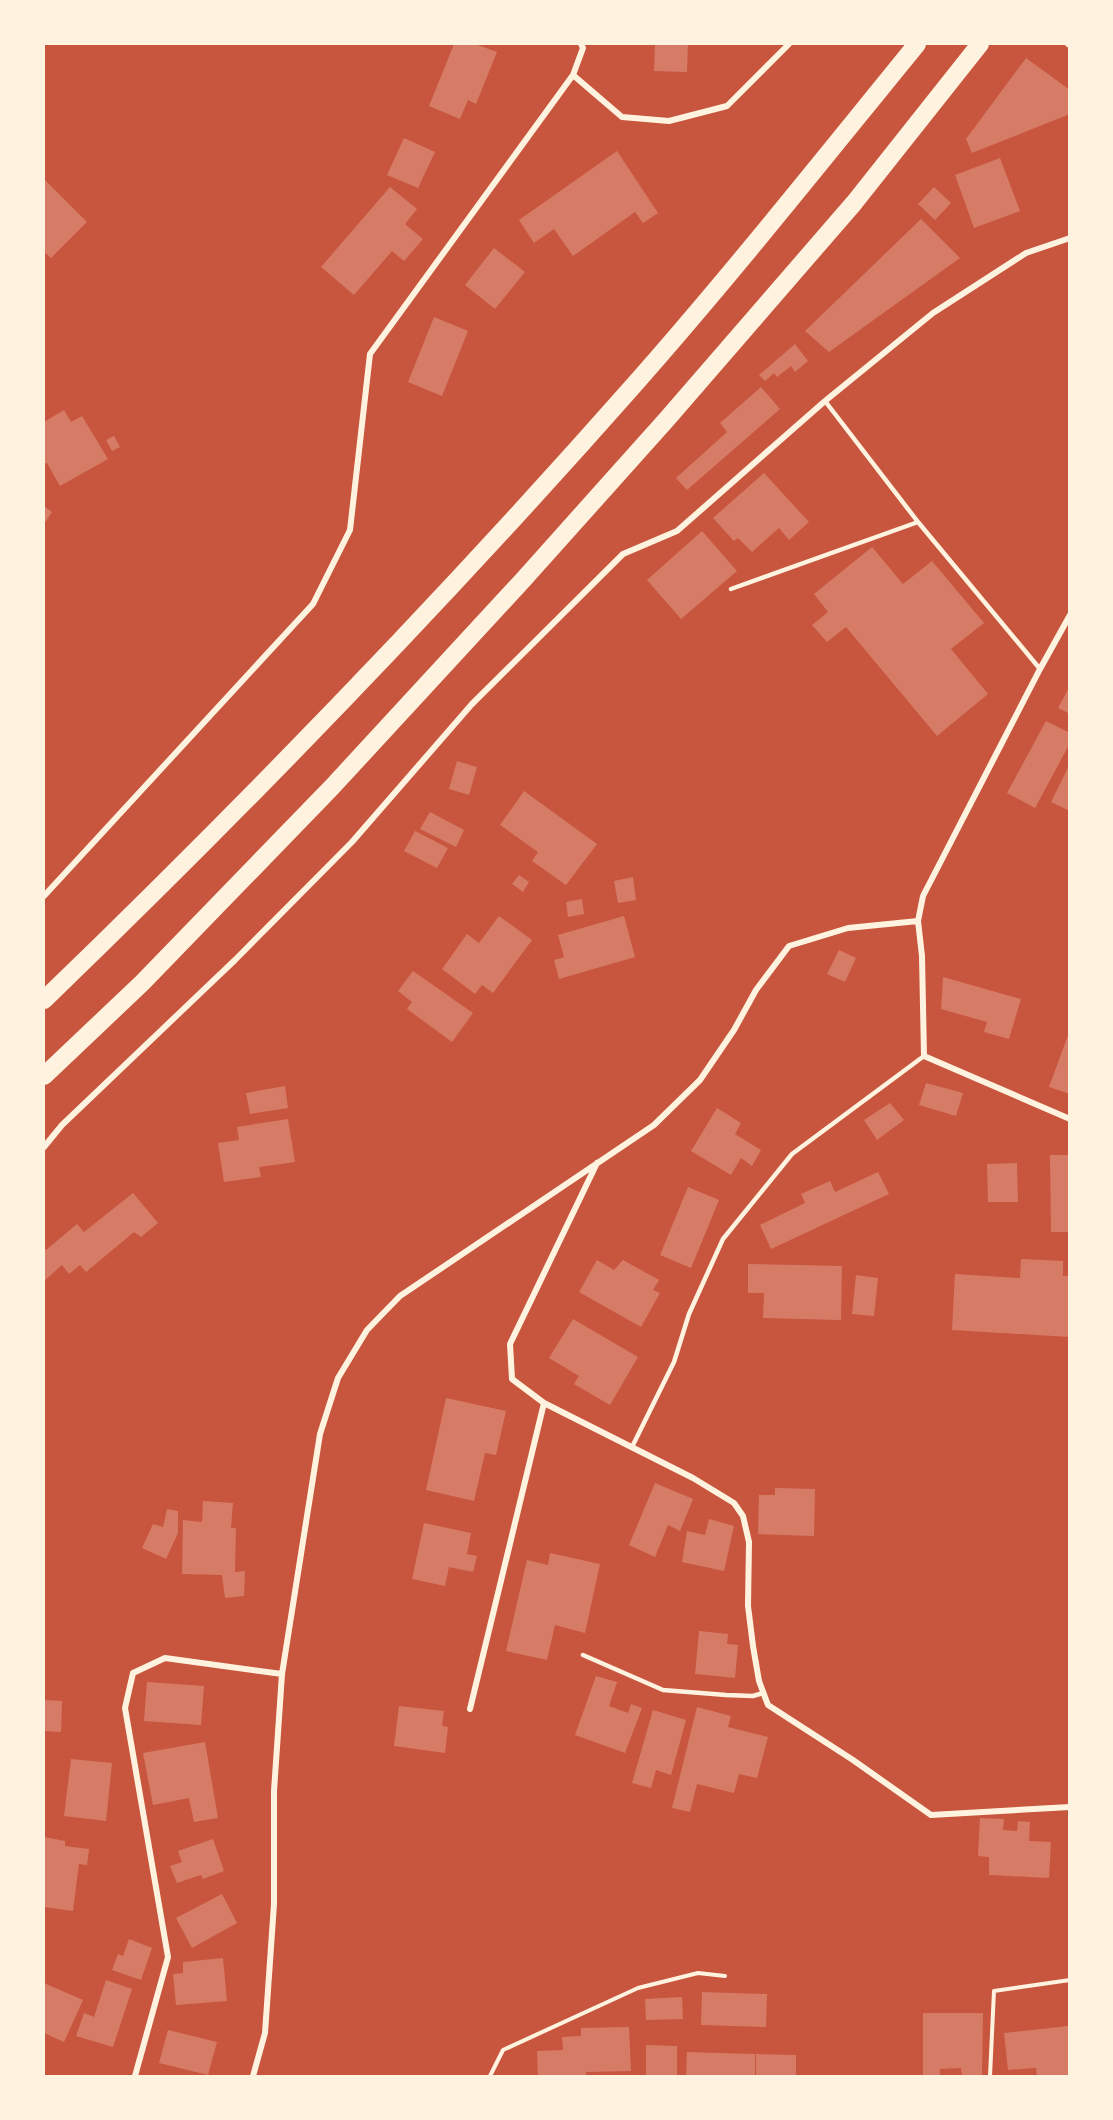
<svg xmlns="http://www.w3.org/2000/svg" width="1113" height="2120" font-family="Spectral,serif">
<style>
.building{fill:#d67c66}
.lines{fill:none;stroke-linecap:round;stroke-linejoin:round}
.path{stroke:#fff3e0;stroke-width:4}
.service{stroke:#fff3e0;stroke-width:4.5}
.minor{stroke:#fff3e0;stroke-width:6}
.motorway{stroke:#fff3e0;stroke-width:18}
</style>
<rect width="100%" height="100%" fill="#c8553d"/>
<!-- building -->
<path class="building" d="M454,44h21l22,8 -21,52 -8,-4 -8,19 -31,-13z
M655,44h33l-1,28 -33,-1z
M1026,58l44,32v24l-98,39 -6,-14z
M404,138l31,14 -17,36 -31,-13z
M617,151l41,62 -15,10 -8,-11 -62,44 -19,-27 -20,14 -15,-23z
M1000,158l20,53 -46,17 -19,-53z
M44,179l43,43 -36,36 -7,-6z
M390,187l27,22 -12,15 18,15 -19,22 -12,-10 -38,44 -33,-28z
M934,187l17,16 -16,17 -17,-16z
M921,219l39,39 -131,94 -24,-21z
M494,248l31,24 -30,37 -30,-24z
M434,317l34,14 -26,65 -34,-14z
M795,344l13,17 -13,11 -4,-6 -14,11 -3,-4 -9,8 -6,-6z
M761,387l19,22 -93,81 -11,-12 51,-46 -7,-9z
M64,410l7,12 11,-6 26,43 -48,27 -13,-23 -3,1v-42z
M114,436l6,11 -8,4 -6,-11z
M764,473l45,49 -20,18 -10,-12 -27,24 -14,-14 -4,3 -21,-23z
M44,506l8,6 -8,12z
M702,531l35,40 -56,48 -34,-39z
M872,547l31,37 29,-23 52,62 -33,26 37,45 -51,42 -91,-109 -19,15 -15,-17 16,-13 -14,-18z
M1070,686v28l-12,-6z
M1046,721l24,12v10l-35,65 -28,-15z
M457,761l20,6 -8,28 -20,-6z
M1070,764v47l-19,-9z
M524,791l73,53 -31,41 -34,-24 6,-9 -38,-27z
M430,812l34,18 -8,17 -36,-18z
M415,831l33,17 -11,20 -33,-17z
M519,875l10,7 -6,10 -11,-8z
M633,877l3,23 -18,3 -4,-22z
M582,899l2,15 -16,3 -2,-15z
M499,916l33,24 -39,53 -11,-8 -7,9 -33,-25 25,-35 12,9z
M624,916l11,41 -76,22 -5,-19 10,-3 -6,-22z
M839,950l17,8 -11,24 -18,-8z
M413,971l60,42 -21,29 -45,-33 5,-7 -14,-11z
M943,977l78,22 -12,40 -25,-7 3,-10 -46,-13z
M1070,1030v64l-21,-7z
M926,1083l37,10 -7,23 -37,-11z
M285,1086l3,22 -38,6 -4,-21z
M890,1103l14,17 -27,20 -13,-20z
M717,1108l24,15 -6,11 26,16 -9,16 -11,-8 -10,17 -40,-24z
M288,1119l7,43 -36,5 2,10 -37,5 -6,-39 21,-3 -2,-13z
M1050,1155h20v77h-19z
M1017,1163l1,39h-30l-1,-38z
M878,1172l11,22 -118,55 -11,-24 45,-22 -4,-9 29,-13 5,11z
M688,1187l31,13 -28,68 -31,-13z
M133,1193l25,30 -17,14 -7,-5 -48,40 -6,-7 -11,9 -7,-9 -18,16v-34l2,3 31,-26 7,8z
M1021,1259l42,2v15h7v61l-118,-7 3,-56 65,4z
M597,1260l17,10 9,-10 36,20 -6,10 7,3 -19,34 -62,-35z
M748,1264l94,2 -1,54 -78,-2 1,-25h-16z
M856,1275l22,3 -4,38 -22,-2z
M573,1319l65,38 -28,48 -36,-21 5,-8 -30,-18z
M446,1398l60,13 -10,44 -11,-2 -11,48 -48,-11z
M655,1483l38,16 -13,32 -12,-6 -13,32 -26,-12z
M775,1488l40,1 -1,47 -56,-2 1,-39h16z
M203,1501l30,2 -2,25h5l-1,44 10,-1 -1,25 -19,2 -3,-23 -40,-1 1,-54 19,2z
M167,1509l11,2v22l-12,26 -24,-11 11,-24 10,3z
M709,1519l25,7 -10,45 -42,-9 5,-31 18,4z
M424,1523l47,10 -4,21 10,2 -4,16 -24,-5 -4,19 -33,-7z
M550,1553l50,11 -15,69 -30,-8 -8,35 -41,-9 21,-91 21,5z
M699,1631l29,3 -1,10 11,1 -3,33 -40,-4z
M596,1676l21,6 -8,24 19,7 3,-9 11,4 -17,45 -50,-18z
M147,1682l57,4 -3,39 -57,-4z
M44,1700l18,1 -1,31 -17,-1z
M399,1706l45,5 -2,15 6,1 -3,26 -51,-7z
M697,1707l34,9 -3,11 40,10 -11,41 -18,-4 -5,19 -37,-9 -7,28 -18,-4z
M653,1710l33,10 -15,55 -15,-5 -5,18 -19,-5z
M205,1742l13,76 -24,4 -5,-24 -36,7 -10,-52z
M71,1759l41,4 -6,58 -42,-5z
M980,1818l24,1 -1,11 14,1 1,-10 12,1 -1,19 22,1 -2,36 -60,-3v-18l-11,-1z
M44,1837l21,4v5l24,3 -2,16 -8,-1 -6,47 -29,-4z
M213,1839l11,32 -21,8 -2,-4 -24,8 -7,-17 12,-4 -4,-11z
M222,1894l15,29 -45,25 -16,-30z
M129,1939l23,9 -11,32 -29,-10 6,-16 5,2z
M223,1958l4,43 -51,4 -3,-31 10,-1v-11z
M106,1980l26,9 -19,58 -37,-11 8,-23 10,4z
M44,1983l39,17 -19,42 -20,-9z
M702,1992l65,2 -1,33 -65,-2z
M682,1997l1,22 -37,1 -1,-21z
M923,2013h60l-1,63h-20l-1,-8 -21,1v7h-17z
M1068,2026l2,50h-33l-1,-8 -28,2 -4,-37z
M629,2027l2,44 -45,1v4h-48l-1,-25 26,-1 -1,-13 19,-1v-8z
M168,2030l49,12 -9,33 -49,-12z
M646,2045l31,1v30h-31z
M687,2052l68,2v22h-69z
M756,2054l40,1v20l-40,1z"/>
<g class="lines">
<!-- path -->
<path class="path" d="M490,2076l13,-26 135,-62 60,-15 27,3
M990,2076l4,-85 76,-11"/>
<!-- service -->
<path class="service" d="M825,401l93,121 122,147
M731,589l187,-67
M632,1447l42,-85 15,-48 34,-75 69,-85 132,-98
M583,1655l80,35 63,5 27,1 10,-3"/>
<!-- minor -->
<path class="minor" d="M1068,44l2,1
M573,75l10,-27 -2,-4
M1070,615l-30,54 -117,227 -5,25 4,35 2,100 146,63
M44,896l269,-292 37,-74 20,-176 203,-279 49,42 47,4 58,-15 62,-62
M44,1147l18,-22 173,-165 117,-118 120,-138 151,-150 54,-23 148,-130 108,-88 93,-60 44,-15
M597,1163l-87,181 2,35 32,24 149,75 41,25 9,13 6,26 -1,64 5,40 6,35 9,24 85,55 78,55 139,-8
M470,1709l74,-306
M135,2076l33,-119 -43,-249 8,-35 32,-15 117,16
M253,2076l12,-43 9,-129v-113l8,-117 38,-240 18,-56 29,-48 33,-34 254,-171 46,-45 34,-50 22,-40 33,-44 59,-18 70,-7"/>
<!-- motorway -->
<path class="motorway" d="M44,1000c204,-197 402,-402 590,-615 98,-111 190,-227 283,-341
M44,1076l98,-93 190,-196 191,-207 144,-161 187,-216 126,-159"/>
</g>
<!-- border -->
<rect width="1113" height="2120" fill="none" stroke="#fff3e0" stroke-width="90"/>
</svg>
